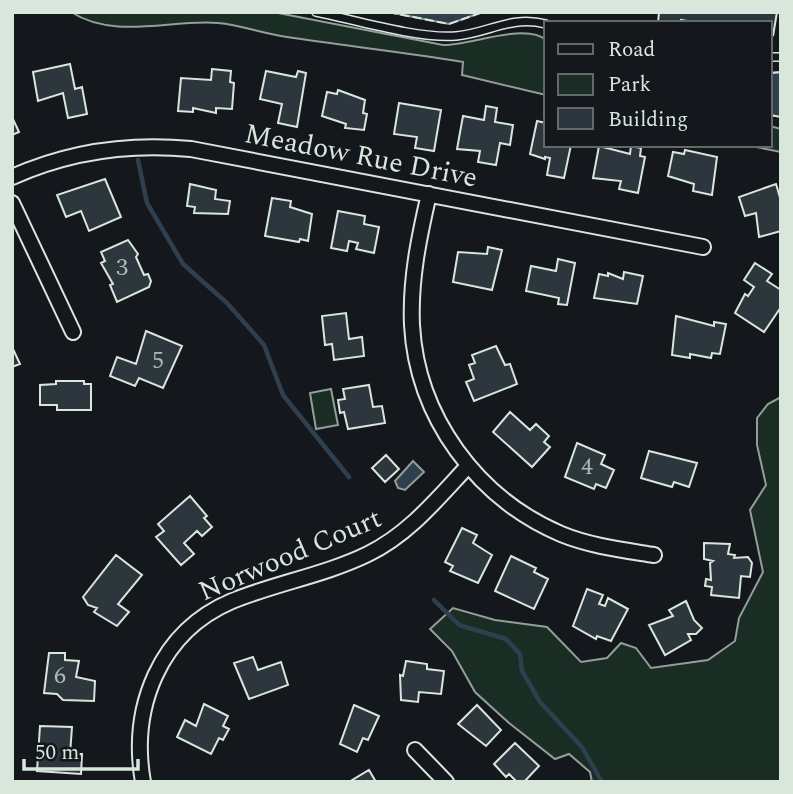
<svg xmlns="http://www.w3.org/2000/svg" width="793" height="794" font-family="Spectral,serif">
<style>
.green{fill:#1a2d24;stroke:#939e99;stroke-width:2}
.water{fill:#2f3f4d;stroke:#939e99;stroke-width:2}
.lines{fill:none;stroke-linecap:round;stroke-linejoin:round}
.stream{stroke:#2f3f4d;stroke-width:4.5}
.building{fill:#2c363c;stroke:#d8e6dc;stroke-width:2}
.service-casing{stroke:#d8e6dc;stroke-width:10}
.minor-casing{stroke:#d8e6dc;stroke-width:18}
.service{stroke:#14181c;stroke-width:7}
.minor{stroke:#14181c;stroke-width:14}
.fence{stroke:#d8e6dc;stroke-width:2;stroke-dasharray:9 3.5;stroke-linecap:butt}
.labels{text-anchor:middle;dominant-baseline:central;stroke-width:5;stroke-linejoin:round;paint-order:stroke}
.number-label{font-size:24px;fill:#adbab4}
.street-label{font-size:28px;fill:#d8e6dc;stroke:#14181c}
</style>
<rect width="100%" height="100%" fill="#14181c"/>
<!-- green -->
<path class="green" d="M71,12h202l170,33c26,1 82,-23 103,-5v55l-84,-20 1,-13c-59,-10 -117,-16 -176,-25 -23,-3 -46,-12 -69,-14 -48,-4 -103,17 -147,-11z
M770,126l11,3v23l-35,-7h24z
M331,389l7,36 -22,4 -6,-36z
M781,397v385h-189l-2,-10 -21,-18 -14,5 -46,-36 -34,-31 -23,-41 -22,-22 23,-21 42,12 52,7 34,35 26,-4 14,-15 15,5 15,20 57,-8 27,-19 4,-23 24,-46 -13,-62 16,-25 -9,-40v-27l11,-14z"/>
<!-- water -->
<path class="water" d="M388,12h95l-34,12z
M781,72v45l-11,-2v-42z
M413,461l11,11 -19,18 -7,-2 -3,-7z"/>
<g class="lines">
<!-- stream -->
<path class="stream" d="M138,160l9,43 36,61 44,39 37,42 19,50 66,82
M434,600l25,25 47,14 14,15 2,17 18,31 42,45 20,35"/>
</g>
<!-- building -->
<path class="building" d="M659,12h118l-4,24 -3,-13h-71l-18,-3v3h-23z
M70,64l5,25 7,-2 5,27 -19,4 -5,-25 -25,8 -5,-29z
M212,69l19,2 -1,11 4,1 -2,26 -16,-1v5l-23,-5v4l-15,-1 3,-33 30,2z
M266,71l30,6 2,-6 8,2 -9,54 -19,-4 4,-19 -22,-5z
M338,90l27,10 -2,13 4,1 -3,16 -19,-2 1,-4 -24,-8 5,-24 10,2z
M399,103l42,7 -7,41 -19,-3 2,-11 -23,-3z
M486,106l11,2 -2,14 18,3 -3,20 -10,-2 -4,22 -18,-3 2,-11 -23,-2 6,-33 21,4z
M12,117l7,15 -7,3z
M537,121l9,2v22h25l-7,33 -17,-3 3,-17 -5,-1v2l-15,-5z
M599,146l31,8 1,-8 10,2 -1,8 5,1 -7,36 -19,-4 2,-8 -28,-3z
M685,150l32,7 -5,38 -19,-4 1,-7 -26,-8 5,-24 11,2z
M105,179l16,38 -32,14 -8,-20 -15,6 -9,-22z
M190,184l26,6 -1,9 15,2 -2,13 -34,-1 1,-6 -8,-1z
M776,184l5,17v30l-22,6 -3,-24 -11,3 -6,-19z
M272,198l19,3 -1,6 22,7 -4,27 -8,-2 -1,3 -34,-6z
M338,211l27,5 -1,8 15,3 -5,26 -18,-4 2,-6 -9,-2 -2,10 -16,-3z
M128,240l10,14 -2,3 8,18 4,-1 3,7 -2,6 -32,15 -7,-17 3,-1 -12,-21 4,-2 -4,-9z
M488,247l14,3 -10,40 -39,-8 5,-30 29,2z
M558,259l17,4 -8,42 -9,-1 1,-6 -33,-7 5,-25 25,5z
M755,263l17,11 -5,7 14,9v17l-17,25 -29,-19 10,-19 3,2 6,-9 -10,-7z
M624,272l19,4 -6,28 -43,-6 5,-24 9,2v-3l15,6z
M346,313l3,26 13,-2 2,19 -30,4 -2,-16 -7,1 -3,-29z
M676,316l38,10v-4l12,2 -6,30 -8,-1 -1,5 -21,-4v4l-18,-3z
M146,331l36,15 -19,42 -24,-10 -4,8 -25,-10 7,-19 19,7z
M496,346l9,19 5,-1 7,20 -43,17 -8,-19 8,-3 -5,-14 6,-2 -3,-8z
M13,349l7,15 -8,3v-18z
M56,381h28v3h7v26h-34v-5h-17v-20l16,-1z
M369,385l4,22 9,-1 3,17 -37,6 -4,-17 -4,1 -2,-13 7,-1 -2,-10z
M510,412l20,18 6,-6 13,12 -5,6 6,5 -18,20 -39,-35z
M577,443l28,12 -4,9 13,6 -8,18 -10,-4 -2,5 -29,-12z
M649,451l48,12 -8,24 -15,-5 -2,5 -31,-9z
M386,455l13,14 -14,13 -13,-14z
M190,496l17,20 -3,2 8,9 -10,9 -5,-5 -13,12 10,11 -13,11 -25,-28 8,-6 -6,-7z
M462,528l15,7 -4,8 19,12 -14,28 -28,-12 3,-5 -8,-4z
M704,543l26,1 -2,10 7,1 -1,3 14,-1 4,6 -2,14 -9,-1 -2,22 -28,-3 1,-8 -7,-1 1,-7 5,1 -1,-17 3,-2 -9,-2z
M116,555l26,20 -24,29 11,8 -12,14 -23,-14 3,-4 -9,-3 -5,-8z
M511,556l25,12 -2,4 14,7 -14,30 -39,-18z
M587,589l16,6 -4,9 6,2 3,-8 20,11 -17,32 -14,-5 -1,3 -23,-13z
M686,601l8,19 8,8 -6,6h-8l3,6 -26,15 -16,-30 24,-9 -4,-6z
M49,653h16v7l14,1 -3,16 19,4 -1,20 -31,-1 -6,-6 -13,-1z
M253,657l5,13 23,-8 7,23 -39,14 -15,-36z
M406,661l21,3v5l17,2 -3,23 -22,-2 -1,10 -17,-2 -1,-25 3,1z
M204,704l24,12 -5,10 6,3 -6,11 -4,-2 -8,16 -34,-17 8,-17 11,6z
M354,705l25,11 -11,24 -5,-2 -6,14 -17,-8z
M477,705l24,25 -15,16 -28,-22z
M40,726l32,1 -2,27h12l-1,20 -44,-3z
M515,743l24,23 -15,16h-7l-8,-8 -3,3 -12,-13z
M369,770l7,12h-27z"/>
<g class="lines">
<!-- service casing -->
<g class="service-casing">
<path id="service" d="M316,12c39,8 102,27 140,24 34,-3 54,-21 90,-12
M770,57h11"/>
</g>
<!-- minor casing -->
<g class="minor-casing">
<path id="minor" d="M12,177c58,-26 116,-34 179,-28l512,98
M429,194c-10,43 -19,86 -17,131 5,92 65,173 149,209 29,12 62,16 93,21
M12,203l61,129
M415,750l31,32
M143,782c-13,-74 16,-150 89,-181 44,-18 93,-26 136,-47 41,-20 69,-55 100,-88"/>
</g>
<!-- service -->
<use href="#service" class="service"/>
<!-- minor -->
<use href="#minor" class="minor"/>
<!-- fence -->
<path class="fence" d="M388,12l61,12 34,-12
M770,73l11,-1
M770,115l11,2"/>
</g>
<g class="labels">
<!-- number labels -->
<g class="number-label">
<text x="122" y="268">3</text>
<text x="158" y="361">5</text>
<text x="587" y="467">4</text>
<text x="60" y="676">6</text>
</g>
<!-- street labels -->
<g class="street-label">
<text transform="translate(361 156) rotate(11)">Meadow Rue Drive</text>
<text transform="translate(290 555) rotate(-23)">Norwood Court</text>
</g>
</g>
<!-- border -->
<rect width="793" height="794" fill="none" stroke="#d8e6dc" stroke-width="28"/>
<!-- legend -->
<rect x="544" y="21" width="228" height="126" fill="#14181c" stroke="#626a69" stroke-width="2"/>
<rect x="558" y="44" width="35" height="10" fill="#14181c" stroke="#626a69" stroke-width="2"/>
<text x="608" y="56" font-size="21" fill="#d8e6dc">Road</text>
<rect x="558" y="74" width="35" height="21" fill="#1a2d24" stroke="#626a69" stroke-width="2"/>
<text x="608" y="91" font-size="21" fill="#d8e6dc">Park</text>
<rect x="558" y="108" width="35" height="21" fill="#2c363c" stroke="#626a69" stroke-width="2"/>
<text x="608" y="126" font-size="21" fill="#d8e6dc">Building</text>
<!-- scale -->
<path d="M24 759v10h114v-10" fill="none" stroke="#d8e6dc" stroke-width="3.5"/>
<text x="35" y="759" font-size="21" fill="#d8e6dc" stroke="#14181c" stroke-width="5" paint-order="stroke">50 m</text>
</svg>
